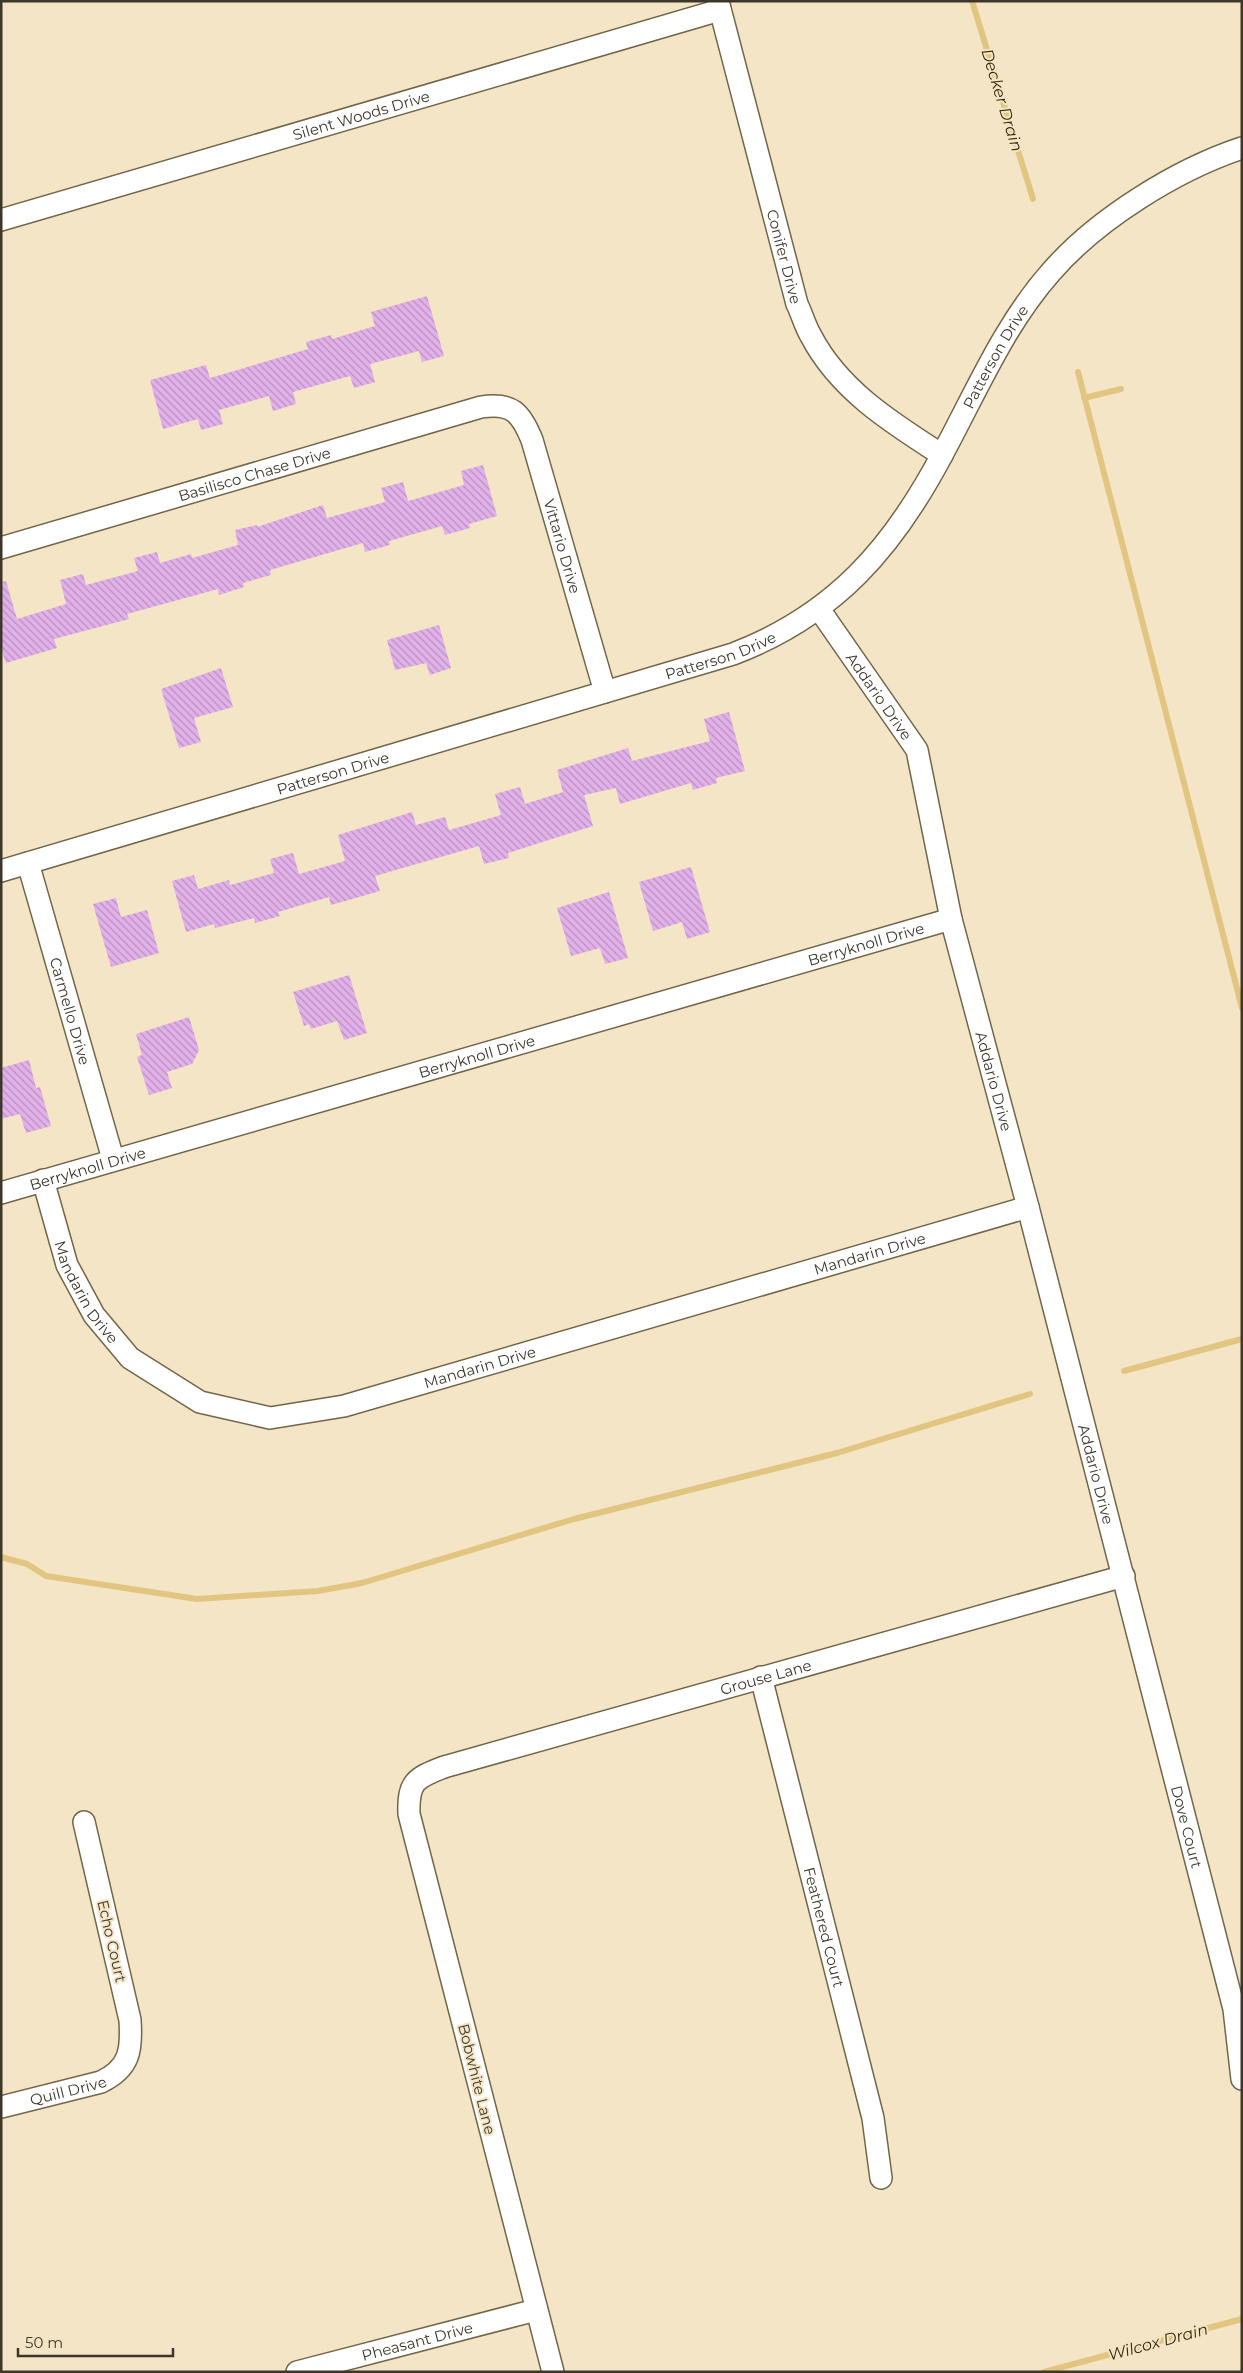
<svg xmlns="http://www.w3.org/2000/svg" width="1243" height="2373" font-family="Montserrat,sans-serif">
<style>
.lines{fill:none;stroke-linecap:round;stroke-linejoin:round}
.stream{stroke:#e2c580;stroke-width:6}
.building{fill:url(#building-back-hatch)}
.minor-casing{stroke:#72664a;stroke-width:24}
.minor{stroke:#fff;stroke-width:21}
.labels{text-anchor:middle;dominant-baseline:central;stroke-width:4;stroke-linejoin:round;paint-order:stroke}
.street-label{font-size:15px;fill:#3d372b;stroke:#f3e5c5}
.water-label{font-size:16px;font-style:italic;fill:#372b0c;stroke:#f3e5c5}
</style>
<defs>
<pattern id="building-back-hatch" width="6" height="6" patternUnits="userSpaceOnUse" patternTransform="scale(1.25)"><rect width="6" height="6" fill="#e2b1ea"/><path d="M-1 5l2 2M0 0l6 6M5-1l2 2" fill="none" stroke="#b891be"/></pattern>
</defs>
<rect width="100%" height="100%" fill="#f3e5c5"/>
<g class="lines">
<!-- stream -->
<path class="stream" d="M972,1l61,198
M1078,372l164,636
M1084,398l37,-9
M1124,1371l118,-32
M1,1557l26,7 19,12 151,23 121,-8 44,-8 212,-64 263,-66 193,-59
M1044,2372l198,-53"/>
</g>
<!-- building -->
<path class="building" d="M427,296l17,60 -22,6 -3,-11 -49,13 5,18 -21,6 -4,-12 -57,16 3,12 -23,7 -4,-15 -50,14 4,14 -22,6 -3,-11 -35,10 -13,-49 56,-15 4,13 98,-29 -2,-7 25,-7 1,4 43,-13 -4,-14z
M483,465l14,51 -28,8 1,4 -25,7 -3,-9 -53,15 1,4 -25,7 -2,-9 -93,27 1,5 -28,8 1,4 -25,8 -1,-6 -91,25 2,5 -75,20 3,9 -51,15 -5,-15v-66l5,-1 11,38 49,-15 -6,-24 23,-6 3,11 52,-14 -4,-13 23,-6 3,11 31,-9 1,4 46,-13 -3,-15 22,-5v2l66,-22 4,13 58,-16 -4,-14 22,-6 5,19 56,-16 -3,-14z
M439,625l12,43 -21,7 -4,-12 -31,7 -8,-30z
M221,668l12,39 -39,11 7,24 -22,6 -18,-59z
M729,712l16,59 -29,7 1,5 -24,7 -2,-7 -71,21 -4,-16 -32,7 9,31 -85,27 1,5 -25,6 -5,-18 -104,30 5,15 -49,14 -2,-8 -51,15 2,4 -25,7 -1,-5 -39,10 -1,-4 -28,8 -14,-51 22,-6 4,14 31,-9 1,5 44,-12 -4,-14 23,-6 6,21 46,-13 -7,-26 74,-23 4,13 29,-8 4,13 52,-15 -6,-21 25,-7 5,17 38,-12 -6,-22 71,-22 4,13 78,-20 -6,-22z
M691,867l19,65 -23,7 -5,-17 -29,9 -14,-49z
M609,892l19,66 -23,6 -5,-16 -29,8 -14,-48z
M116,898l5,19 26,-7 12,43 -48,14 -18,-63z
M349,975l18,58 -23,7 -7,-19 -26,8 -2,-5 -5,2 -11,-34z
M189,1017l10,33 -7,14 -25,8 5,16 -23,7 -12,-38 5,-2 -6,-21z
M29,1060l7,28 4,-1 11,39 -25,7 -6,-19 -19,5v-51z"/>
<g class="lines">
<!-- minor casing -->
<g class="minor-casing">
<g id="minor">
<path id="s1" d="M718,1l79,303c5,10 8,22 14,32 28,54 81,87 131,119"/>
<path id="s2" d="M1,220l719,-210"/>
<path id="s3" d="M1,548l480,-141c31,-5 40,6 51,33l73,252"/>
<path id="s4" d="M819,609l98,141 34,169 77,288 206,802 8,70"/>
<path id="s5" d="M28,863l85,296"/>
<path id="s6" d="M1,871l732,-217c102,-39 160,-106 210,-201 33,-61 61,-128 108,-181 46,-53 125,-102 191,-124"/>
<path id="s7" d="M43,1180l24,85 27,50 36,43 70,44 70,16 74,-12 684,-199"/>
<path id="s8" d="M1,1193l950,-274"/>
<path id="s9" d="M761,1677l112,441 8,60"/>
<path id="s10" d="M1,2107l100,-25c29,-14 31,-32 29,-62l-46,-198"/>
<path id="s11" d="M297,2372l239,-62"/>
<path id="s12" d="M553,2372l-144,-558c-1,-32 6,-36 35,-47l680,-191"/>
</g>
</g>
<!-- minor -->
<use href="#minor" class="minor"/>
</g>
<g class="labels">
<!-- street labels -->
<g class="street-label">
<text stroke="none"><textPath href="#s2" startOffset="375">Silent Woods Drive</textPath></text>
<text stroke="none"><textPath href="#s1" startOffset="264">Conifer Drive</textPath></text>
<text stroke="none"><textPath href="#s6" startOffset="1171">Patterson Drive</textPath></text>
<text stroke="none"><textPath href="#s3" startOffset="264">Basilisco Chase Drive</textPath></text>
<text stroke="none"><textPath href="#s3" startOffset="679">Vittario Drive</textPath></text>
<text stroke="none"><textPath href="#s6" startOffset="751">Patterson Drive</textPath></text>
<text stroke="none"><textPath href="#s4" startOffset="106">Addario Drive</textPath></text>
<text stroke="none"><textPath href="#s6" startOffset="346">Patterson Drive</textPath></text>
<text stroke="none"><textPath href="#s8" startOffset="900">Berryknoll Drive</textPath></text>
<text stroke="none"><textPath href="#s5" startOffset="154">Carmello Drive</textPath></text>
<text stroke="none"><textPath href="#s8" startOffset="495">Berryknoll Drive</textPath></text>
<text stroke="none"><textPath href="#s4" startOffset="512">Addario Drive</textPath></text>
<text stroke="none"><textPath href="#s8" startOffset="90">Berryknoll Drive</textPath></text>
<text stroke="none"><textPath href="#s7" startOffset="978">Mandarin Drive</textPath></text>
<text stroke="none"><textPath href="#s7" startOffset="121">Mandarin Drive</textPath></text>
<text stroke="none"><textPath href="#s7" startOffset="572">Mandarin Drive</textPath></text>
<text stroke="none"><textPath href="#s4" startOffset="918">Addario Drive</textPath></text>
<text stroke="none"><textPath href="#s12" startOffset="976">Grouse Lane</textPath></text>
<text stroke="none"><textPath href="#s4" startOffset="1282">Dove Court</textPath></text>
<text stroke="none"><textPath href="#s9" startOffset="258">Feathered Court</textPath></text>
<text transform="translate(112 1941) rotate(77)">Echo Court</text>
<text transform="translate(477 2079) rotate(76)">Bobwhite Lane</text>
<text stroke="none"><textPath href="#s10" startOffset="69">Quill Drive</textPath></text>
<text stroke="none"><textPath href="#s11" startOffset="124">Pheasant Drive</textPath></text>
</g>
<!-- water labels -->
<g class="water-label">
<text transform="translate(1002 100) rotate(73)">Decker Drain</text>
<text transform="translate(1158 2342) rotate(-15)">Wilcox Drain</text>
</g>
</g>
<!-- border -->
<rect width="1243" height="2373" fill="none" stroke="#3d372b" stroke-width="5"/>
<!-- scale -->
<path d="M18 2348v8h155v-8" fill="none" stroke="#3d372b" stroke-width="2.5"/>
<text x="25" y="2348" font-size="15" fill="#3d372b" stroke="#f3e5c5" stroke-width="4" paint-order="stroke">50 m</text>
</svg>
